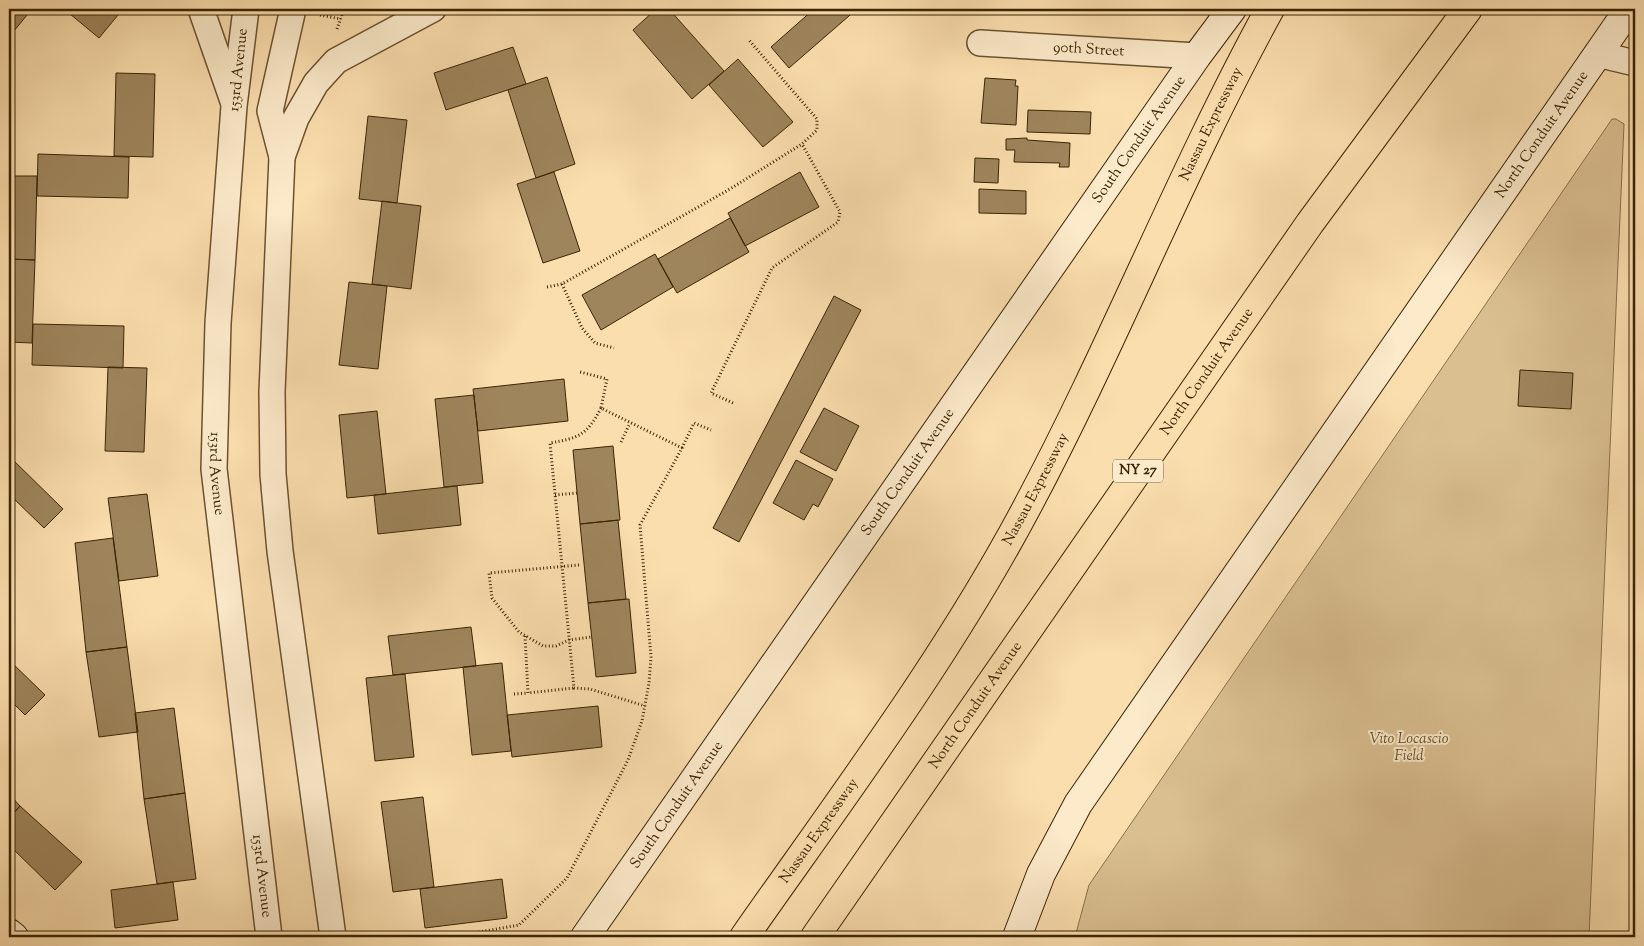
<svg xmlns="http://www.w3.org/2000/svg" width="1644" height="946" font-family="'Sorts Mill Goudy',serif">
<style>
.green{fill:#dabf91;stroke:#8a724a}
.building{fill:#9f855c;stroke:#3b2503}
.lines{fill:none;stroke-linecap:round;stroke-linejoin:round}
.street-casing{stroke:#6b532e;stroke-width:28}
.secondary-casing{stroke:#3b2503;stroke-width:30}
.highway-casing{stroke:#3b2503;stroke-width:30}
.path{stroke:#3b2503;stroke-width:3;stroke-dasharray:1 2.5;stroke-linecap:butt}
.street{stroke:#fceaca;stroke-width:25}
.secondary{stroke:#fceaca;stroke-width:28}
.highway{stroke:#fbdeae;stroke-width:28}
.labels{text-anchor:middle;dominant-baseline:central;stroke-width:4;stroke-linejoin:round;paint-order:stroke}
.shield{fill:#fceaca;stroke:#75603f;stroke-width:1}
.shield-label{font-size:14px;font-weight:bold;fill:#3b2503}
.street-label{font-size:15px;fill:#3b2503;stroke:#fceaca}
.park-label{font-size:15px;font-style:italic;fill:#634c26;stroke:#fceaca}
</style>
<rect width="100%" height="100%" fill="#fbdeae"/>
<filter id="stains"><feTurbulence type="fractalNoise" baseFrequency=".004" numOctaves="4"/><feColorMatrix values="0 0 0 0 .2 0 0 0 0 .09 0 0 0 0 .02 0 0 0 .5 -.17"/></filter>
<radialGradient id="worn" r=".72"><stop offset=".6" stop-color="#630" stop-opacity="0"/><stop offset="1" stop-color="#630" stop-opacity=".3"/></radialGradient>
<!-- green -->
<path class="green" d="M1612,119h4l8,5 -35,813h-514l14,-52z"/>
<!-- building -->
<path class="building" d="M9,9h23l-23,28z
M64,9h59l-24,29z
M656,9h13l55,62 -32,28 -59,-69z
M814,9h43l-68,59 -18,-21z
M513,47l13,37 -80,26 -12,-37z
M738,59l55,63 -30,25 -54,-62z
M116,73l39,1 -2,83 -39,-1z
M547,77l28,87 -39,14 -28,-88z
M985,78l31,2 -1,6h3l-2,39 -35,-2z
M1028,110l63,2 -1,22 -63,-2z
M368,116l39,4 -10,83 -38,-4z
M1027,138v2l43,3 -1,24h-10l1,-4 -46,-1 1,-12h-9v-11z
M38,154l91,3 -1,41 -91,-2z
M975,158l24,1 -1,24 -24,-1z
M554,172l26,79 -37,12 -26,-79z
M800,172l19,35 -74,39 -17,-33z
M9,176h28l-2,84 -26,-1z
M979,189l47,2v23l-47,-1z
M382,201l39,5 -10,83 -39,-5z
M730,218l19,34 -72,41 -19,-34z
M655,254l18,33 -72,43 -19,-35z
M9,259l26,1 -3,83 -23,-1z
M349,282l38,4 -9,83 -39,-4z
M834,296l27,14 -122,232 -26,-14z
M33,324l91,2 -1,42 -91,-3z
M108,367l39,1 -3,84 -39,-1z
M1520,370l53,3 -2,36 -53,-3z
M564,379l4,42 -90,10 -5,-42z
M474,395l9,88 -39,4 -9,-88z
M824,408l35,18 -23,45 -36,-19z
M377,411l9,83 -39,4 -8,-83z
M613,446l7,74 -40,4 -7,-74z
M9,456l54,53 -19,19 -35,-34z
M796,460l37,19 -15,28 -5,-3 -9,16 -31,-17z
M457,486l4,39 -83,9 -4,-39z
M147,494l11,82 -39,5 -11,-83z
M618,520l8,79 -38,4 -8,-79z
M113,538l14,109 -41,5 -11,-109z
M629,599l7,74 -40,4 -8,-74z
M471,627l5,39 -83,9 -5,-39z
M127,647l11,85 -39,5 -13,-85z
M9,660l36,35 -20,20 -16,-16z
M502,663l9,88 -39,4 -9,-88z
M405,674l9,83 -39,4 -9,-83z
M598,706l4,41 -90,10 -5,-42z
M174,708l11,85 -41,6 -9,-86z
M185,793l11,86 -39,5 -13,-85z
M9,794l11,12 -11,12z
M423,797l11,90 -41,5 -12,-90z
M20,806l62,56 -27,28 -46,-45v-27z
M502,879l5,39 -82,10 -5,-39z
M173,882l5,38 -63,8 -4,-38z"/>
<g class="lines">
<!-- street casing -->
<g class="street-casing">
<g id="street">
<path d="M201,9l32,92"/>
<path id="s1" d="M246,9l-12,97 -16,217 -4,146 55,468"/>
<path id="s2" d="M980,43l217,13"/>
<path d="M1597,54l38,9"/>
<path d="M282,157l-12,-46 23,-102"/>
<path d="M333,937l-53,-386 -7,-77 -1,-82 10,-235 14,-39 20,-35 20,-22 97,-52"/>
</g>
</g>
<!-- secondary casing -->
<g class="secondary-casing">
<g id="secondary">
<path d="M9,933l5,4"/>
<path id="s3" d="M585,937l612,-881 35,-47"/>
<path id="s4" d="M1017,937l24,-63 37,-70 551,-795"/>
</g>
</g>
<!-- highway casing -->
<g class="highway-casing">
<g id="highway">
<path id="s5" d="M744,937c98,-140 203,-279 283,-430 87,-163 154,-336 243,-498"/>
<path id="s6" d="M815,937l495,-714 158,-214"/>
</g>
</g>
<!-- path -->
<path class="path" d="M320,15l21,4
M337,29l7,-20
M562,284l20,44 13,15 19,5
M547,287l15,-3 168,-95 72,-45
M733,403l-22,-10 61,-125 66,-46 2,-10 -38,-68 15,-14v-11l-69,-80
M601,408c-14,27 -22,30 -51,35l24,245 16,1 55,17
M621,442l9,-19
M682,448l12,-25 17,7
M555,495l22,-2
M579,565l-90,8 3,25 27,34 24,14h13l13,-6 22,-3
M525,636l3,57 46,-5
M514,694l14,-1
M469,937l-1,-3 51,-9 48,-47 61,-118 14,-39 7,-38 2,-26 -11,-132 42,-77 -81,-40 6,-29 -27,-7"/>
<!-- street -->
<use href="#street" class="street"/>
<!-- secondary -->
<use href="#secondary" class="secondary"/>
<!-- highway -->
<use href="#highway" class="highway"/>
</g>
<g class="labels">
<!-- shield labels -->
<rect class="shield" x="1113" y="459.5" width="50" height="23" rx="4"/>
<g class="shield-label">
<text x="1138" y="471">NY 27</text>
</g>
<!-- street labels -->
<g class="street-label">
<text stroke="none"><textPath href="#s2" startOffset="109">90th Street</textPath></text>
<text transform="translate(239 70) rotate(-84)">153rd Avenue</text>
<text stroke="none"><textPath href="#s5" startOffset="940">Nassau Expressway</textPath></text>
<text stroke="none"><textPath href="#s4" startOffset="961">North Conduit Avenue</textPath></text>
<text stroke="none"><textPath href="#s3" startOffset="971">South Conduit Avenue</textPath></text>
<text stroke="none"><textPath href="#s6" startOffset="688">North Conduit Avenue</textPath></text>
<text stroke="none"><textPath href="#s3" startOffset="566">South Conduit Avenue</textPath></text>
<text stroke="none"><textPath href="#s1" startOffset="466">153rd Avenue</textPath></text>
<text stroke="none"><textPath href="#s5" startOffset="535">Nassau Expressway</textPath></text>
<text stroke="none"><textPath href="#s6" startOffset="282">North Conduit Avenue</textPath></text>
<text stroke="none"><textPath href="#s3" startOffset="161">South Conduit Avenue</textPath></text>
<text stroke="none"><textPath href="#s5" startOffset="130">Nassau Expressway</textPath></text>
<text stroke="none"><textPath href="#s1" startOffset="871">153rd Avenue</textPath></text>
</g>
<!-- park labels -->
<g class="park-label">
<text x="1409" y="739">Vito Locascio<tspan x="1409" dy="17">Field</tspan></text>
</g>
</g>
<!-- margin -->
<rect width="1644" height="946" fill="none" stroke="#fbdeae" stroke-width="30"/>
<rect x="10" y="10" width="1624" height="926" fill="none" stroke="#3b2503" stroke-width="2.5"/>
<rect x="15" y="15" width="1614" height="916" fill="none" stroke="#3b2503"/>
<rect width="100%" height="100%" filter="url(#stains)"/>
<rect width="100%" height="100%" fill="url(#worn)"/>
</svg>
